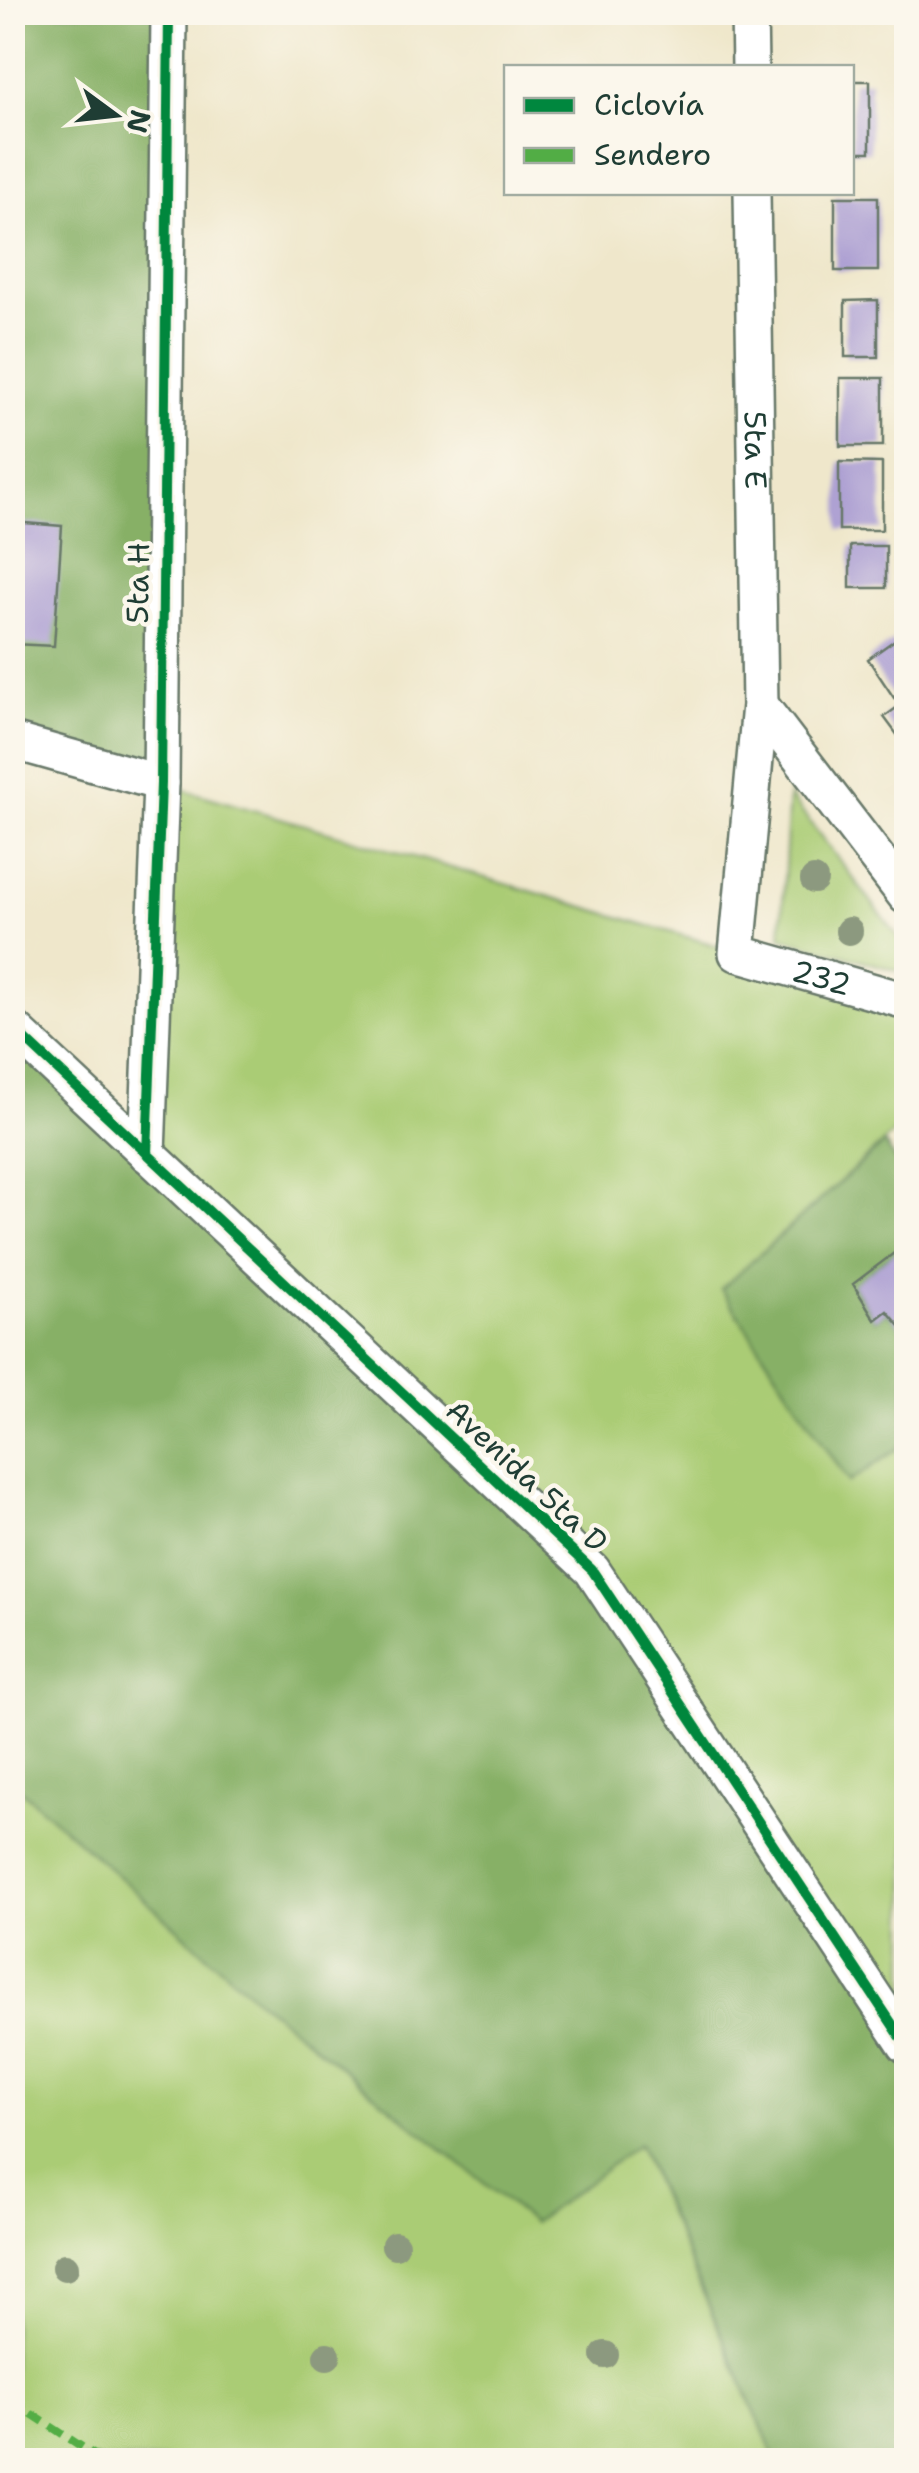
<svg xmlns="http://www.w3.org/2000/svg" width="919" height="2473" font-family="'Shantell Sans',sans-serif">
<style>
.green{fill:#aacc75;stroke:#648454;stroke-width:2.5}
.forest{fill:#87b066;stroke:#53764d;stroke-width:2.5}
.building{fill:#aea1d3}
.lines{fill:none;stroke-linecap:round;stroke-linejoin:round}
.minor-casing{stroke:#687869;stroke-width:40}
.minor{stroke:#fff;stroke-width:35}
.quiet{stroke:#52ad45;stroke-width:8;stroke-dasharray:15 8;stroke-linecap:butt}
.cycleway-casing{stroke:#fbf7ec;stroke-width:16}
.cycleway{stroke:#00873e;stroke-width:10}
.tree{fill:#8c997f}
.labels{text-anchor:middle;dominant-baseline:central;stroke-width:9;stroke-linejoin:round;paint-order:stroke}
.street-label{font-size:30px;fill:#1f3d34;stroke:#fbf7ec}
</style>
<rect width="100%" height="100%" fill="#fbf7ec"/>
<filter id="ink" filterUnits="userSpaceOnUse"><feTurbulence type="fractalNoise" baseFrequency=".01" numOctaves="2"/><feDisplacementMap in="SourceGraphic" scale="20" xChannelSelector="R" yChannelSelector="G"/><feConvolveMatrix kernelMatrix="1 2 1 2 8 2 1 2 1" color-interpolation-filters="sRGB"/></filter>
<filter id="wash" filterUnits="userSpaceOnUse"><feTurbulence type="fractalNoise" baseFrequency=".0048" numOctaves="4" result="noise"/><feDisplacementMap in="SourceGraphic" scale="40" xChannelSelector="R" yChannelSelector="G"/><feGaussianBlur stdDeviation="2.25" result="paint"/><feColorMatrix in="noise" values="0 0 0 0 0 0 0 0 0 0 0 0 0 0 0 0 0 1.4 0 .05"/><feComposite in="paint" operator="in"/></filter>
<g filter="url(#wash)">
<rect width="100%" height="100%" fill="#efe7cb"/>
<!-- green -->
<path class="green" d="M161,783l745,218v121l-185,167 128,193 57,-39v602l-759,-891z
M789,795l117,152v26l-125,-36z
M12,1783l626,361 138,316h-763z"/>
<!-- forest -->
<path class="forest" d="M12,13h157l-8,770 -148,-42z
M12,1028l580,542 314,475v415h-130l-137,-316 -106,79 -274,-222 -246,-218z
M884,1143l22,32v69l-53,41 22,35 12,-9 19,22v110l-57,39 -128,-193z"/>
<g id="blocks">
<!-- building -->
<path class="building" d="M852,81h18v71h-18z
M835,197h43v74h-43z
M878,300v57h-33v-56z
M840,378h43v68h-43z
M839,462l43,1v67h-43z
M12,522l50,4 -8,120 -42,-2z
M850,546h36v42h-36z
M906,632v57l-12,9 -26,-39z
M906,701v35l-5,4 -17,-23z
M906,1244v89l-19,-22 -12,9 -22,-36z"/>
</g>
</g>
<g filter="url(#ink)">
<use href="#blocks" fill-opacity="0" stroke="#687869" stroke-width="2.5"/>
<g class="lines">
<!-- minor casing -->
<g class="minor-casing">
<g id="minor">
<path d="M749,12l1,56"/>
<path id="s1" d="M752,192l8,513 -23,248 169,48"/>
<path d="M760,705l146,191"/>
<path d="M12,741l149,42"/>
<path d="M12,1027l580,543 314,475"/>
<path d="M147,1154l14,-371 8,-771"/>
</g>
</g>
<!-- minor -->
<use href="#minor" class="minor"/>
<!-- quiet -->
<path class="quiet" d="M12,2401l90,59"/>
<!-- cycleway casing -->
<g class="cycleway-casing">
<path id="cycleway" d="M12,1027l580,543 314,475
M147,1154l14,-371 8,-771"/>
</g>
<!-- cycleway -->
<use href="#cycleway" class="cycleway"/>
</g>
<!-- trees -->
<g class="tree">
<circle cx="814" cy="880" r="14"/>
<circle cx="849" cy="931" r="14"/>
<circle cx="395" cy="2245" r="14"/>
<circle cx="65" cy="2267" r="14"/>
<circle cx="605" cy="2355" r="14"/>
<circle cx="327" cy="2356" r="14"/>
</g>
</g>
<g class="labels">
<!-- street labels -->
<g class="street-label">
<text stroke="none"><textPath href="#s1" startOffset="258">5ta E</textPath></text>
<text transform="translate(138 583) rotate(-89)">5ta H</text>
<text stroke="none"><textPath href="#s1" startOffset="850">232</textPath></text>
<text transform="translate(527 1476) rotate(43)">Avenida 5ta D</text>
</g>
</g>
<!-- margin -->
<rect width="919" height="2473" fill="none" stroke="#fbf7ec" stroke-width="50"/>
<!-- legend -->
<rect x="504" y="65" width="350" height="130" fill="#fbf7ec" stroke="#a3ada2" stroke-width="2.5"/>
<rect x="524" y="98" width="50" height="15" fill="#00873e" stroke="#a3ada2" stroke-width="2.5"/>
<text x="594" y="115" font-size="30" fill="#1f3d34">Ciclovía</text>
<rect x="524" y="148" width="50" height="15" fill="#52ad45" stroke="#a3ada2" stroke-width="2.5"/>
<text x="594" y="165" font-size="30" fill="#1f3d34">Sendero</text>
<!-- north arrow -->
<g transform="translate(115 115) rotate(105)" stroke="#fbf7ec" stroke-width="8" paint-order="stroke">
<path d="M0-8L18 38L0 25L-18 38Z" fill="#1f3d34"/>
<text y="-15" font-size="28" font-weight="bold" text-anchor="middle" fill="#1f3d34">N</text>
</g>
</svg>
